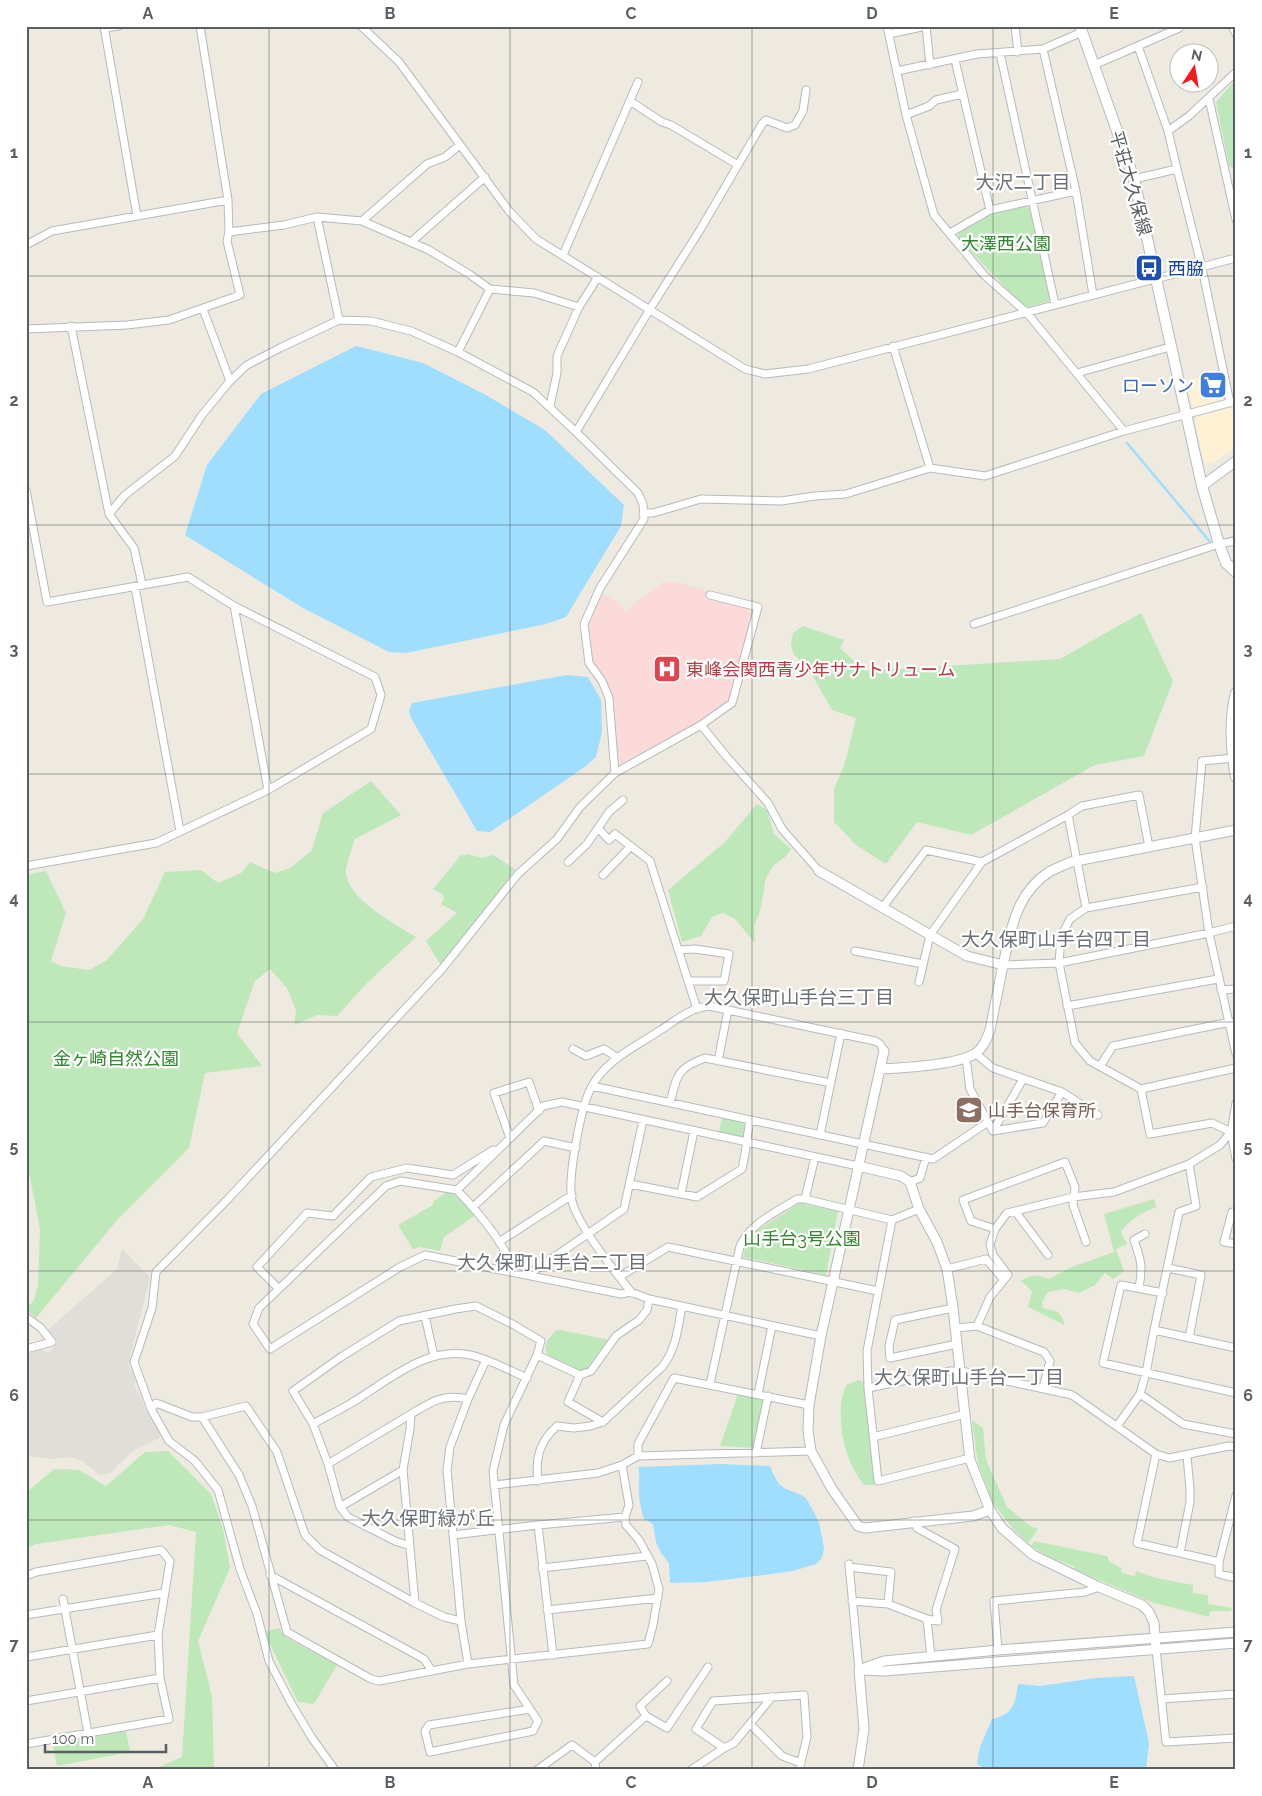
<svg xmlns="http://www.w3.org/2000/svg" width="1262" height="1796" font-family="Raleway,'Noto Sans JP',sans-serif">
<style>
.commercial{fill:#fff1d4}
.industrial{fill:#e1ddd8}
.medical{fill:#fddada}
.green{fill:#bee8ba}
.water{fill:#9fdeff}
.lines{fill:none;stroke-linecap:round;stroke-linejoin:round}
.stream{stroke:#9fdeff;stroke-width:2.5}
.minor-casing{stroke:#b6babe;stroke-width:9}
.tertiary-casing{stroke:#b6babe;stroke-width:11}
.secondary-casing{stroke:#b6bbc1;stroke-width:12}
.minor{stroke:#fff;stroke-width:7}
.tertiary{stroke:#fff;stroke-width:9}
.secondary{stroke:#fff;stroke-width:10}
.grid{fill:none;stroke:#595e63;stroke-width:1;stroke-opacity:0.55}
.labels{text-anchor:middle;dominant-baseline:central;stroke-width:4.5;stroke-linejoin:round;paint-order:stroke}
.street-label{font-size:18px;fill:#595e63;stroke:#fff}
.park-label{font-size:18px;fill:#30872d;stroke:#fff}
.transit-label{font-size:18px;fill:#164399;stroke:#fff;text-anchor:start}
.shop-label{font-size:18px;fill:#366cbe;stroke:#fff;text-anchor:end}
.health-label{font-size:18px;fill:#be3a42;stroke:#fff;text-anchor:start}
.education-label{font-size:18px;fill:#785e54;stroke:#fff;text-anchor:start}
.neighbourhood-label{font-size:19px;fill:#6a7075;stroke:#fff}
.neatline{fill:none;stroke:#595e63;stroke-width:2}
.grid-label{font-size:16px;text-anchor:middle;font-weight:bold;fill:#595e63}
</style>
<rect width="100%" height="100%" fill="#eeeae0"/>
<!-- commercial -->
<path class="commercial" d="M1220,372l5,26 -29,11 -3,-2 -6,-26z
M1236,406v40l-24,18 -8,-2 -9,-40 3,-5z"/>
<!-- industrial -->
<path class="industrial" d="M122,1249l28,28 -22,88 8,13 -2,10 3,1 8,19 16,25 -2,5 -26,13 -24,23 -10,1 -16,-14 -14,-4 -16,2 -27,-3v-102l15,-5 8,4 9,-12 -10,-11 69,-61z"/>
<!-- medical -->
<path class="medical" d="M663,582h14l31,9 -3,8 45,9 2,4 -23,89 -55,38 -52,29 -5,-9 -6,-66 -9,-17 -11,-13 -2,-30 -3,-7 15,-31h4l13,7 7,9z"/>
<!-- green -->
<path class="green" d="M1236,79v92l-7,-5 -13,-64z
M1025,206l6,3 19,87 -1,5 -21,6 -7,-3 -63,-66 1,-6 35,-19z
M1141,613l32,68 -29,75 -49,9 -124,70 -54,-13 -31,42 -30,-19 -22,-23v-33l11,-26 11,-45 -24,-8 -20,-35 -19,-22 -2,-9 2,-11 10,-7 41,14 -4,8 25,23 195,-12z
M371,781l30,34 -46,24c-3,9 -7,20 -9,30 -3,28 49,55 70,68l-52,49 -27,30 -20,-1 -23,10 2,-15 -9,-22 -17,-19 -15,12 -18,52 25,33 -57,7 -16,75 -71,71 -82,99 -10,-9 8,-9 4,-15 2,-56 -14,-72v-282l20,-4 20,42 -15,48 10,5 28,4 17,-9 37,-42 22,-47 36,-2 17,13 23,-10 9,-11 25,11 15,-5 22,-18 11,-37z
M757,804l10,6 7,24 17,15 -6,8 -11,8 -8,13 -6,33 -6,15 1,17 -20,-24 -12,-6 -11,4 -11,19 -19,6 -14,-52 56,-47z
M467,854l15,4 11,-3 22,14 -23,32 -49,63h-3l-14,-23 31,-28 -16,-9 3,-5 -2,-5 -9,-5 27,-33z
M722,1117l21,5 3,5 -3,11 -24,-6z
M446,1192l10,3 20,20 -32,22 -4,14 -20,-4 -7,2 -15,-24 35,-20v-3z
M1154,1199l2,8c-14,6 -26,12 -35,25l6,12 -11,5 8,22 -11,8 -8,-6 -10,12 -16,8 -16,-4 -15,3 -6,10 1,6 15,4 6,9v4l-36,-18 4,-16 -11,-10c12,-8 16,-6 28,-2l20,-11 45,-16 -10,-38z
M800,1203l38,8 -12,64 -83,-18 2,-12 7,-11z
M557,1330h4l48,10 -21,28 -8,3 -32,-16c-6,-10 1,-18 9,-25z
M859,1380l6,3 7,60 2,42h-10c-18,-22 -25,-53 -23,-81 1,-7 3,-13 5,-19z
M738,1394l26,5 -11,49 -33,-2z
M972,1421l3,1 8,6 3,32 21,47 23,19 8,3 -10,14 -15,-14 -20,-26 -15,-40z
M168,1451l43,43 12,35 7,39 -32,73 14,55 2,74h-62l30,-13 14,-225 -27,-7 -133,19 -10,5v-56l28,-24 25,1 27,16 39,-34z
M1034,1541l73,15 2,5 12,7 1,5 13,3 1,-5 20,7 37,7v8l15,2v9l24,4 -1,3h-21l-1,6 -58,-15 -77,-33 1,-2 -26,-10 -18,-11z
M279,1628l8,10 50,27 -23,39 -16,-2 -34,-70z
M126,1731l4,21 -73,14 -4,-21z"/>
<!-- water -->
<path class="water" d="M356,346l67,17 61,31 61,36 79,75 -3,21 -55,91 -20,7 -140,29 -17,-1 -86,-44 -118,-73 22,-70 54,-71z
M567,675l21,2 13,23 1,32 -6,25 -10,9 -96,66 -13,-1 -66,-113 -2,-7 3,-8z
M721,1464l49,2c11,29 15,19 36,32l13,24 5,26 -2,10 -6,6 -23,7 -37,5 -50,6 -36,1 -1,-20 -8,-10 -5,-11 -3,-18 -9,-5c-3,-9 -5,-19 -5,-28 -1,-9 2,-15 -1,-24z
M1134,1676l15,67 -3,27h-158l-11,-6 3,-17 12,-28c22,-5 23,-15 26,-35l22,2 55,-8z"/>
<g class="lines">
<!-- stream -->
<path class="stream" d="M1127,443l84,100
M1225,540l11,-4"/>
<!-- minor casing -->
<g class="minor-casing">
<path id="minor" d="M104,26l33,190
M361,26l38,36 110,149 27,28 209,130 20,5 43,-5 428,-111
M887,26l19,89 28,100 50,60 43,38 97,118
M1015,26l3,26
M1232,26l4,8
M105,28l14,-2
M889,34l37,-8 4,39
M1138,46l30,85
M1043,49l33,142 17,104
M1000,53l55,251
M955,60l35,150
M1094,65l85,-37 -1,-2
M897,71l80,-17 66,-5 39,-17
M1209,99l27,121
M630,101l32,21 9,3 67,40
M906,115l23,-9 7,-6 26,-6
M1177,169l25,99 28,135
M1134,179l43,-10 -9,-38 21,-15 47,-44
M362,221l65,-57 18,-7 15,-12
M229,232l55,-7 33,-8 45,4 67,29 40,24 21,15 44,4 45,14 19,-30
M950,233l40,-23 86,-19
M411,242l74,-65
M26,245l26,-14 176,-31
M563,255l75,-173
M203,309l27,72
M339,320l32,1 40,10 47,21 75,40 43,40
M71,326l38,188 25,34 8,36
M26,329l101,-4 42,-5 71,-25 -13,-54 2,-9 -1,-32 -28,-174
M893,346l37,122 55,8 139,-45 112,-30
M458,352l32,-63
M1077,373l93,-26
M550,406l7,-33v-17l22,-49
M26,490l21,112 141,-25 46,29 141,71 6,18 -10,34 -103,61 -112,53 -130,23
M643,513h10l48,-14 80,2 34,-5 31,-2 84,-26
M109,514l16,-19 50,-39 27,-41 28,-34 17,-16 33,-17 59,-28 -22,-103
M135,587l45,244
M234,606l34,184
M974,624l245,-80 17,-3
M701,725l25,31 42,47 14,26 37,42
M1234,758l-32,3 -7,77 14,95 27,121
M615,773l-6,-75 -7,-17 -13,-18 -5,-39 16,-36 44,-69 -1,-15 -5,-11 -62,-61 74,-123 50,-79 62,-106 4,-4 21,8 8,-3 8,-14 3,-21
M1068,815l18,93
M598,828l11,12 6,-6 35,27 47,148
M568,862l19,-18 22,-32 14,-12
M603,875l28,-29
M1203,887l-117,21 -16,11 -9,18 -2,26 16,80 15,18 51,28 95,-21
M883,907l43,-57 56,12 86,-47 14,-9 57,-11 10,52
M678,950l17,-1 34,5 -5,27h-36
M855,951l68,13
M1003,965l56,-2 150,-30 27,-7
M919,982l11,-47 52,-73
M1221,990l15,-1
M1067,1006l151,-27
M573,1049l13,7 18,-7 14,9
M975,1053l18,15 69,24 36,23
M966,1058l4,31 23,42 50,-8 19,-31
M718,1061l10,-51
M1100,1066l13,-20 117,-24
M592,1086l341,73 55,-37
M1141,1089l9,45 62,-11 19,9 5,-29
M670,1103c7,-28 7,-35 35,-45l126,25
M993,1131l30,-52
M1231,1132l5,27
M820,1135l21,-102
M510,1138l-16,-45 35,-11 10,29
M815,1157l-10,42 87,21 27,-11
M910,1182l10,-4 6,-21
M630,1184l67,13 45,-28c4,-16 5,-33 8,-49
M457,1190c20,21 49,54 57,82
M681,1194l13,-63
M473,1207l71,-66 32,7
M1015,1211l33,44
M1236,1212h-4l-8,30 12,2
M892,1220l-25,131 1,37 10,93 92,-23
M995,1229l-24,-8 -8,-21 102,-38 10,25 -2,18 13,37
M499,1242l65,-42 8,-4
M1168,1268l33,7 -12,63
M947,1269l39,-10 18,21
M528,1275l96,-66 19,-89
M619,1277l49,-30 210,44
M1139,1288c4,-22 2,-28 -5,-48l11,-6
M279,1289l-22,-22 50,-54 26,3 38,-39 36,-9 46,7 40,-25 4,1
M632,1293c-17,-21 -54,-67 -60,-92 -5,-22 9,-96 20,-115 14,-26 43,-39 67,-55 10,-6 21,-15 32,-20 6,-3 12,-4 18,-5l166,35 5,3 4,7
M1163,1293l-42,-8 -18,78 133,30
M953,1308l-58,12 -6,26 1,12 67,-14
M425,1316l9,40
M26,1317l15,11 11,14 -26,7
M977,1326l13,-29 18,-22 -15,-20 -3,-10 5,-16 12,-16 66,-16 41,-5 75,-28 31,-19 11,-13
M956,1328l21,-2 67,26 6,9 -7,27
M1154,1330l25,-118 17,-6 -7,-42
M821,1336l-172,-37 -18,-7 -10,2 -196,-39 -25,12 -130,82 -17,-25 6,-16 127,-122 14,-5 57,9 86,-84 19,-4 296,64
M537,1355l43,20 11,-4 25,-35 23,-16 8,-10 2,-11
M580,1375l-12,27 35,20
M710,1384l30,-138c10,-23 37,-34 57,-47h8
M868,1388l83,-17h10l111,24 84,59 13,4 60,-12 7,1
M758,1394l14,-68
M1140,1394l43,30 53,10
M151,1409l5,-6 36,14h10
M313,1424c14,-8 27,-14 40,-22 38,-23 77,-60 125,-45 16,5 33,14 49,21
M1117,1426l23,-32 6,-21 8,-43 82,18
M873,1437l93,-23
M756,1453l12,-57
M1156,1454l-19,89 82,19
M638,1456v-12l36,-66 135,27
M328,1464l83,-50
M538,1481c-3,-22 1,-39 19,-55l17,2 16,-2 13,-4 59,-55c14,-17 16,-39 20,-61
M494,1485l104,-12 24,-8 16,-9 173,-5
M1236,1495l-17,67v12l17,4
M340,1507l63,-37
M538,1525l15,130
M453,1535l85,-10 87,-8
M410,1546l-15,-5 -47,-24 -8,-10 -12,-43 -15,-40 -20,-33 48,-34 58,-36 56,-12 21,-3 38,19 27,16 -4,14 -33,70 -11,46 21,214 24,36 -5,10 -103,21 -5,-21 4,-6 101,-16
M1180,1553l10,-51v-13l-3,-33
M849,1564l10,106
M849,1567l42,5 -3,32
M542,1568l105,-12
M270,1575l154,84 8,12
M26,1576l10,-4 125,-22 9,11 -12,74 2,43 9,41 -143,25
M63,1599l25,134
M852,1601l36,3 39,15 11,2 -2,-11 19,-61 -38,-21 -3,-7
M415,1603l-12,-133 7,-41 1,-15c20,-12 33,-21 57,-15
M547,1610l111,-12
M26,1615l138,-22
M927,1619l4,38
M461,1621l-17,-4 -29,-14 -95,-53 -15,-15 -28,-83 -31,-46 -44,11 37,58 13,31 35,126 84,47 8,2 89,-17 180,-20 5,-19 6,-36 -7,-25 -13,-24 -13,-15 -1,-8 4,-12 -7,-40
M1156,1649l10,93 70,-4
M998,1650l-4,-49 91,-9 14,-5
M26,1657l132,-22
M468,1664l-7,-43 -14,-151 3,-23 18,-48 18,-39
M667,1681l-27,25 6,10 21,12 41,-61
M1162,1699l74,-5
M26,1701l134,-23
M750,1724l32,32 19,7
M724,1748l-28,-19 17,-28 91,-6 3,42 -8,33
M335,1770l-23,-32 -21,-35 -22,-42 -12,-47 -17,-45 -22,-79 -23,-29 -26,-20 -18,-32 -17,-47 18,-54 4,-36 72,-73 214,-230 76,-95 39,-35 23,-32 35,-34 86,-48 31,-22 26,-96 -48,-12
M537,1770l35,-25 23,17
M596,1770l-1,-8 51,-46
M691,1770l33,-22 10,-5 38,-46"/>
</g>
<!-- tertiary casing -->
<g class="tertiary-casing">
<path id="tertiary" d="M1202,486l34,-25
M819,871l148,85 36,9 -13,65c-3,8 -6,17 -14,23 -17,12 -74,15 -96,16
M1003,965c8,-35 13,-72 46,-93 7,-4 15,-7 22,-10l165,-32
M884,1051l-63,285 -12,69 -1,26 3,20 21,38 26,37 7,2 108,-12 17,-6
M858,1166l43,10 9,6 9,27 18,33 10,27 6,39 17,152 20,50 12,18 31,27 66,32 43,18 7,7 5,11 2,26
M859,1670l25,-9 114,-11 238,-18
M864,1670l20,1 352,-28
M858,1770l6,-41 -5,-59"/>
</g>
<!-- secondary casing -->
<g class="secondary-casing">
<path id="secondary" d="M1080,26l54,153 68,307 17,58 7,19 10,9
M1236,693c-7,28 -5,57 0,84"/>
</g>
<!-- minor -->
<use href="#minor" class="minor"/>
<!-- tertiary -->
<use href="#tertiary" class="tertiary"/>
<!-- secondary -->
<use href="#secondary" class="secondary"/>
</g>
<!-- grid -->
<path class="grid" d="M269,26v1744M510,26v1744M752,26v1744M993,26v1744M26,276h1210M26,525h1210M26,774h1210M26,1022h1210M26,1271h1210M26,1520h1210"/>
<!-- icons -->
<defs>
<g id="bus-square" transform="scale(1.4375)"><rect x="-9" y="-9" width="18" height="18" rx="4" fill="#1a4fb4" stroke="#fff"/><path d="M-5-6H5V4H4V6H2V4H-2V6H-4V4H-5ZM-3.5-4V0h7V-4ZM-3.5 1.2v1.5H-2V1.2ZM2 1.2v1.5H3.5V1.2Z" fill="#fff"/></g>
<g id="supermarket-square" transform="scale(1.4375)"><rect x="-9" y="-9" width="18" height="18" rx="4" fill="#3f7fe0" stroke="#fff"/><path d="M-6-5.5h2.5l.6 2H6L4.5 2H-2.5L-4.4-4H-6ZM-1.5 3.2a1.3 1.3 0 1 0 .1 0ZM3 3.2a1.3 1.3 0 1 0 .1 0Z" fill="#fff"/></g>
<g id="hospital-square" transform="scale(1.4375)"><rect x="-9" y="-9" width="18" height="18" rx="4" fill="#e0444e" stroke="#fff"/><path d="M-5-5h3v3.5h4V-5h3V5h-3V1.5h-4V5h-3Z" fill="#fff"/></g>
<g id="school-square" transform="scale(1.4375)"><rect x="-9" y="-9" width="18" height="18" rx="4" fill="#8d6e63" stroke="#fff"/><path d="M0-5L7-2L0 1L-7-2ZM-4 1L0 2.5L4 1V4Q0 6-4 4Z" fill="#fff"/></g>
</defs>
<g fill-rule="evenodd">
<use href="#bus-square" x="1149" y="268"/>
<use href="#supermarket-square" x="1213" y="385"/>
<use href="#hospital-square" x="667" y="669"/>
<use href="#school-square" x="969" y="1110"/>
</g>
<g class="labels">
<!-- street labels -->
<g class="street-label">
<text transform="translate(1131 183) rotate(74)">平荘大久保線</text>
</g>
<!-- park labels -->
<g class="park-label">
<text x="1006" y="243">大澤西公園</text>
<text x="116" y="1058">金ヶ崎自然公園</text>
<text x="802" y="1238">山手台3号公園</text>
</g>
<!-- transit labels -->
<g class="transit-label">
<text x="1168" y="268">西脇</text>
</g>
<!-- shop labels -->
<g class="shop-label">
<text x="1194" y="385">ローソン</text>
</g>
<!-- health labels -->
<g class="health-label">
<text x="686" y="669">東峰会関西青少年サナトリューム</text>
</g>
<!-- education labels -->
<g class="education-label">
<text x="988" y="1110">山手台保育所</text>
</g>
<!-- neighbourhood labels -->
<g class="neighbourhood-label">
<text x="1023" y="182">大沢二丁目</text>
<text x="1056" y="939">大久保町山手台四丁目</text>
<text x="799" y="997">大久保町山手台三丁目</text>
<text x="552" y="1262">大久保町山手台二丁目</text>
<text x="969" y="1377">大久保町山手台一丁目</text>
<text x="428" y="1518">大久保町緑が丘</text>
</g>
</g>
<!-- border -->
<rect width="1262" height="1796" fill="none" stroke="#ffffff" stroke-width="55"/>
<!-- north arrow -->
<g transform="translate(1194 68) rotate(12)"><circle r="24" fill="#ffffff" stroke="#bdbfc1"/>
<path d="M0-4L9 19L0 12L-9 19Z" fill="#f81b1e"/>
<text y="-8" font-size="14" font-weight="bold" text-anchor="middle" fill="#595e63">N</text>
</g>
<!-- scale -->
<path d="M45 1744v8h121v-8" fill="none" stroke="#595e63" stroke-width="2.5"/>
<text x="52" y="1744" font-size="15" fill="#595e63" stroke="#ffffff" stroke-width="4" paint-order="stroke">100 m</text>
<rect x="28" y="28" width="1206" height="1740" class="neatline"/>
<g class="grid-label">
<text x="148" y="19">A</text>
<text x="390" y="19">B</text>
<text x="631" y="19">C</text>
<text x="872" y="19">D</text>
<text x="1114" y="19">E</text>
<text x="14" y="158">1</text>
<text x="1248" y="158">1</text>
<text x="14" y="406">2</text>
<text x="1248" y="406">2</text>
<text x="14" y="655">3</text>
<text x="1248" y="655">3</text>
<text x="14" y="904">4</text>
<text x="1248" y="904">4</text>
<text x="14" y="1152">5</text>
<text x="1248" y="1152">5</text>
<text x="14" y="1401">6</text>
<text x="1248" y="1401">6</text>
<text x="14" y="1650">7</text>
<text x="1248" y="1650">7</text>
<text x="148" y="1788">A</text>
<text x="390" y="1788">B</text>
<text x="631" y="1788">C</text>
<text x="872" y="1788">D</text>
<text x="1114" y="1788">E</text>
</g>
</svg>
